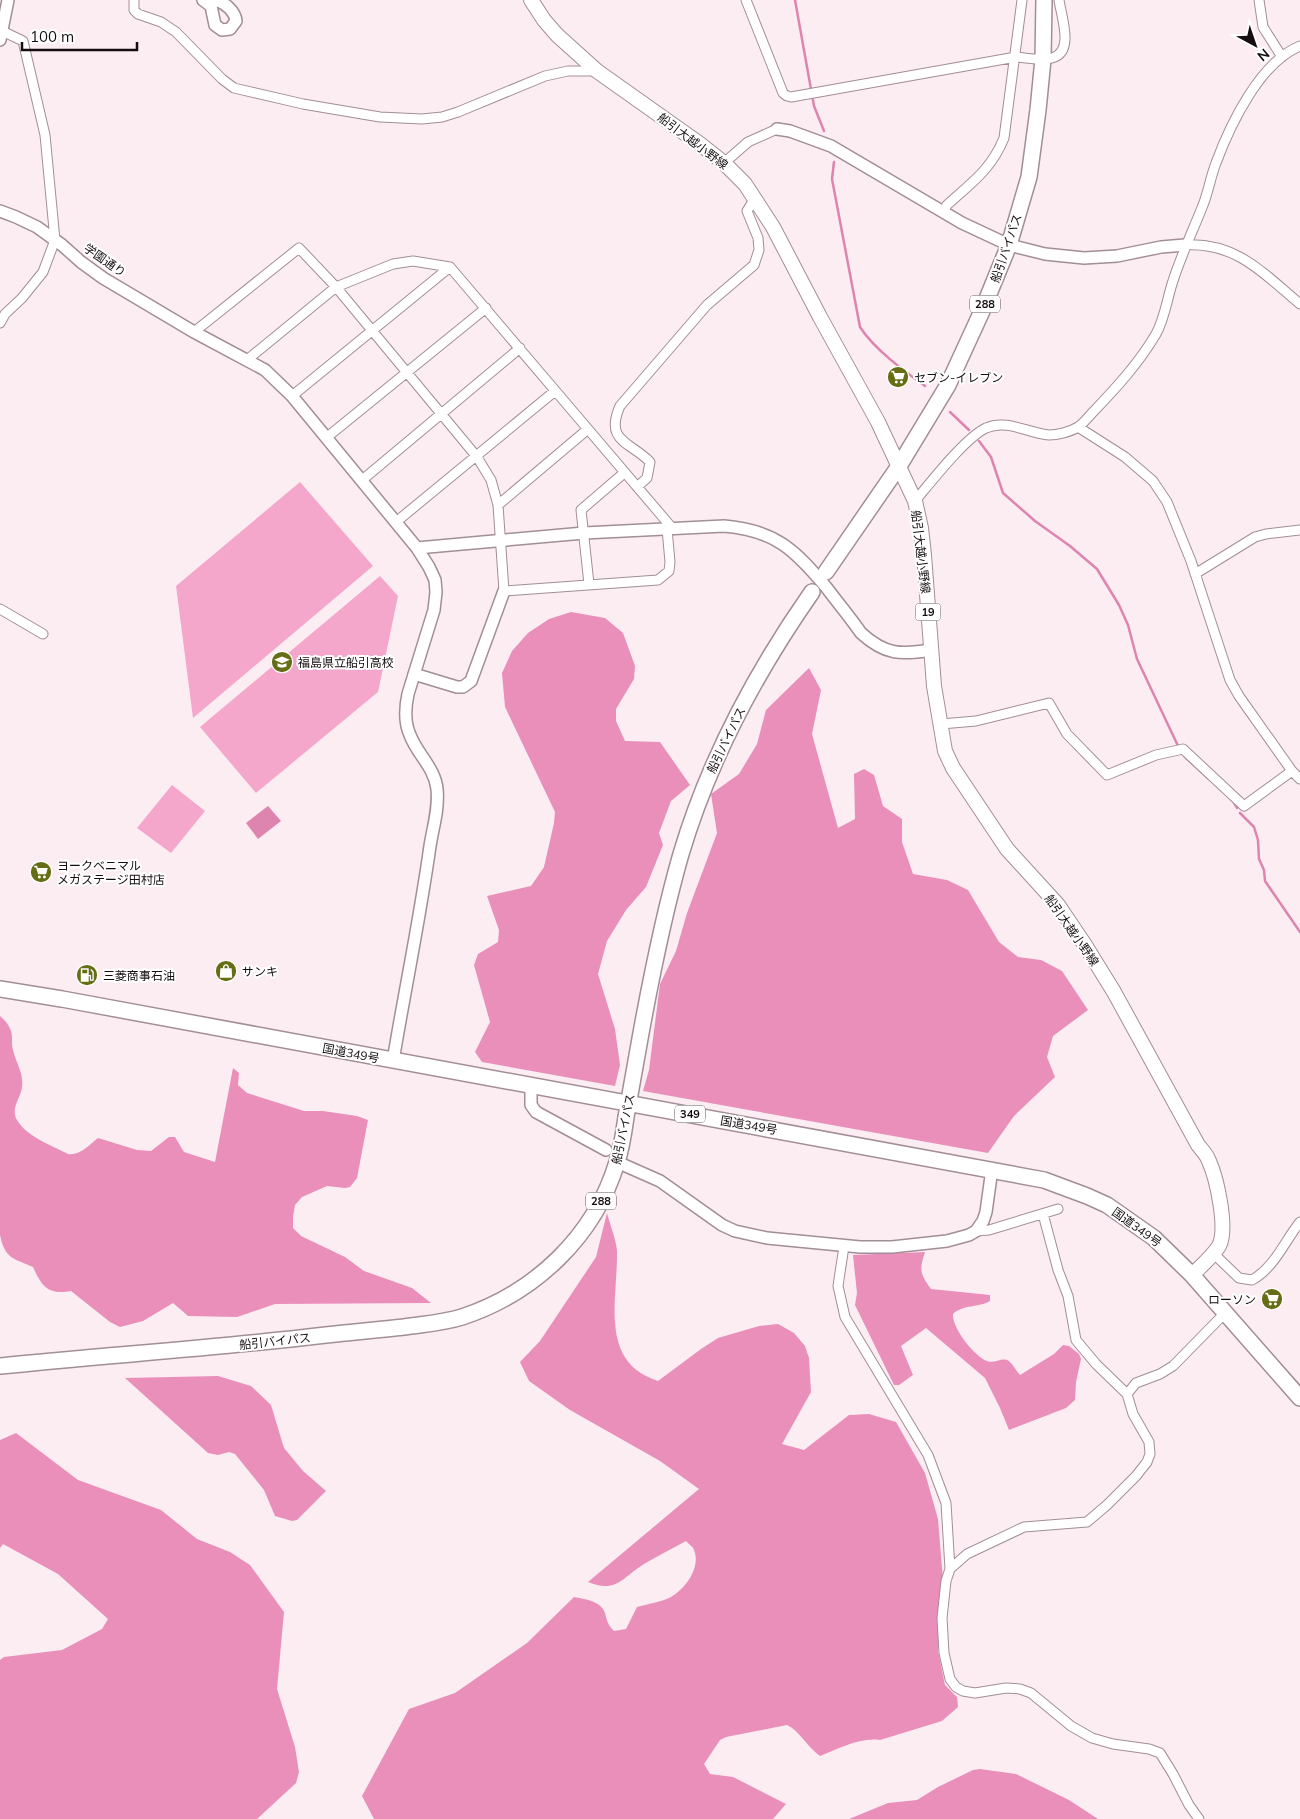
<svg xmlns="http://www.w3.org/2000/svg" width="1300" height="1819" font-family="Mulish,'Noto Sans JP',sans-serif">
<style>
.green{fill:#f5a7cb}
.forest{fill:#e98fba}
.water{fill:#dd84af}
.lines{fill:none;stroke-linecap:round;stroke-linejoin:round}
.stream{stroke:#dd84af;stroke-width:2.5}
.minor-casing{stroke:#a38d97;stroke-width:11}
.tertiary-casing{stroke:#a38d97;stroke-width:14}
.primary-casing{stroke:#a38d97;stroke-width:16}
.trunk-casing{stroke:#a38d97;stroke-width:18}
.minor{stroke:#fff;stroke-width:9}
.tertiary{stroke:#fff;stroke-width:11}
.primary{stroke:#fff;stroke-width:14}
.trunk{stroke:#fff;stroke-width:15}
.labels{text-anchor:middle;dominant-baseline:central;stroke-width:4;stroke-linejoin:round;paint-order:stroke}
.shield{fill:#fff;stroke:#5b5658;stroke-width:1}
.shield-label{font-size:11px;font-weight:bold;fill:#150d10}
.street-label{font-size:12px;fill:#150d10;stroke:#fff}
.poi-label{font-size:12px;fill:#150d10;stroke:#fff;text-anchor:start}
</style>
<rect width="100%" height="100%" fill="#fcedf3"/>
<!-- green -->
<path class="green" d="M300,482l73,84 -180,152 -17,-132z
M380,576l18,20 -20,96 -122,101 -56,-66z
M172,785l33,26 -34,42 -34,-25z"/>
<!-- forest -->
<path class="forest" d="M571,612l34,6 18,15 12,33 -1,13 -18,30v12l9,20 35,1 30,43 -19,16 -12,32 4,12 -17,42 -20,23 -19,31 -9,33 17,55 5,36 -5,21 -133,-24 -7,-10 15,-30 -16,-57 4,-11 20,-12 1,-12 -12,-34 44,-10 13,-19 10,-44 1,-11 -50,-105 -3,-34 10,-22 16,-18 21,-14z
M809,668l12,22 -9,44 26,94 17,-9 -1,-45 10,-5 10,6 9,31 19,13v23l11,32 34,6 21,10 31,52 19,15 23,3 21,11 26,39 -35,26 -6,21 8,20 -41,39 -26,37 -345,-62 6,-21 11,-86 16,-33 11,-38 30,-80 -6,-39 28,-20 18,-30 9,-34z
M0,1016c5,4 9,9 11,15 2,6 0,13 2,19 3,13 11,24 9,37 -1,11 -12,21 -5,33 10,17 34,25 51,34 12,2 21,-9 30,-16l39,12 14,1 18,-14h6l9,15 31,10 18,-94 6,5 -1,12 9,8 57,18h19l34,5 11,4 -11,58 -7,9 -5,1 -18,-2 -25,11 -7,8 -2,12v11l8,8 44,21 19,14 48,17 19,15 -156,1 -38,13 -49,-1 -15,-13 -30,18 -23,6 -10,-5 -39,-31c-23,4 -29,-4 -38,-24 -20,-9 -28,-8 -33,-32z
M607,1213c3,12 9,26 10,38 1,48 -19,111 41,130l43,-32 17,-11 41,-12 19,-2 16,9 11,13 4,12 2,34 -29,52 22,6 45,-35 20,-1 27,8 29,51 13,46 5,61 -5,71 7,34 12,12 1,10 -16,14 -62,19c-20,-3 -42,9 -60,16 -12,-8 -21,-26 -33,-31l-61,12 -6,3 -16,24 6,10 23,3 53,27 -13,15h-399l-12,-23 47,-87 46,-16 72,-50 47,-46c11,2 27,4 31,16 2,8 3,12 9,18l12,-2 11,-22c10,-3 25,-5 34,-10 15,-9 30,-30 23,-47 -1,-4 -6,-6 -8,-9 -14,8 -29,15 -42,23 -21,13 -28,30 -56,18l111,-93 -39,-28 -90,-51 -41,-29 -9,-19 20,-21 56,-84z
M925,1252c-6,18 -5,22 6,37l59,6v6c-12,7 -26,3 -37,13 -1,14 21,42 34,47 7,3 13,-3 20,-1 5,2 9,11 13,15l34,-21 9,-9 6,1 10,8 2,5 -5,23 -1,18 -9,8 -57,22 -9,-22 -15,-30 -59,-50 -25,18 12,29 -14,10h-5l-39,-80 2,-12 -4,-38z
M218,1376l33,10 20,19 13,43 19,23 23,20 -29,29 -5,1 -17,-5 -11,-26 -29,-36 -6,-2 -11,3 -10,-2 -83,-75z
M16,1433l62,47 83,30 36,29 33,13 20,13 34,47 -7,77 18,58 4,25 -3,11 -39,36h-257v-159l4,-3 58,-7 40,-21 6,-10 -50,-45 -55,-30 -3,4v-108z
M980,1769l36,5 53,26 29,19h-249l39,-16 29,-3 21,-13 35,-17z"/>
<!-- water -->
<path class="water" d="M268,806l13,15 -23,18 -12,-16z"/>
<g class="lines">
<!-- stream -->
<path class="stream" d="M795,0l19,106 10,25
M834,162l-2,17 28,148c14,22 44,44 65,59
M950,412l19,18
M979,441l12,16 12,36 32,28 35,25 27,23 22,36 9,20 9,34 42,89
M1185,757l24,22
M1233,801l4,7
M1240,813l14,14 4,13 1,19 5,11 1,11 35,51"/>
<!-- minor casing -->
<g class="minor-casing">
<path id="minor" d="M134,0v10l4,4 23,8 15,10 46,47 12,9 69,16 77,13 42,2 20,-2 16,-5 87,-36 23,-5h29
M746,0l37,93 4,3 4,1 225,-40c11,1 25,4 36,1 23,-6 9,-42 7,-58
M1259,0l4,27 19,30
M0,30l23,11 22,94 10,105 -12,32 -21,26 -17,16 -5,9
M724,163l24,-21 29,-13
M943,212l4,-7c24,-22 44,-35 57,-67l18,-138
M1185,245c52,-3 79,29 115,59
M194,332l105,-84 37,39 141,170 14,23 7,25 6,86 154,-11 11,-9 1,-9 -3,-33
M247,360l89,-73 57,-23 20,-3 37,6c75,87 148,175 223,262
M292,396l158,-129
M1078,427l47,30 28,24 14,21 24,59 39,119 9,16 53,75 8,8
M326,438l160,-130
M361,481l159,-133
M637,487l10,-9 3,-16c-19,-20 -46,-20 -30,-56l87,-101 47,-40 5,-15 -1,-12 -11,-27 8,-13
M915,501c16,-19 50,-63 71,-73 21,-9 42,5 63,7 8,0 21,-3 29,-8 6,-4 11,-11 16,-16 22,-23 45,-48 62,-77 8,-14 11,-34 16,-50 8,-26 19,-49 29,-74 7,-15 9,-32 15,-47 14,-38 44,-101 84,-117
M498,505l90,-76
M396,522l159,-131
M1195,574l60,-37 11,-3 34,-4
M589,584l-8,-74 43,-37
M0,609l43,25
M941,724l35,-3 73,-18 18,31 40,41 49,-20 27,-6 61,57 48,-35
M1043,1214l15,56 10,26 8,44 20,24 31,30 6,20 16,28 1,12 -3,8 -11,14 -29,29 -20,17 -63,5 -57,27 -17,15 -4,12 -4,37 2,35 6,26 6,8 7,4 12,2 31,-5 14,1 11,4 40,33 21,12 21,6 36,5 11,4 13,21 16,31 10,14
M976,1231l13,-1 69,-21
M844,1246l-6,40 7,31 83,138 18,48 4,66
M1213,1253l26,25 13,2c23,-13 32,-38 48,-58
M1127,1394l9,-11 24,-9 13,-8 52,-53"/>
</g>
<!-- tertiary casing -->
<g class="tertiary-casing">
<path id="tertiary" d="M203,0l8,6 4,19 7,5 8,-1 6,-8c-1,-10 -11,-18 -20,-21
M0,40l8,-40
M777,129l13,2 41,15 131,77 47,22 36,9 39,4 33,-2 44,-9 24,-2
M0,211l16,6 21,10 25,18 19,17 22,16 91,54 71,38 27,26 125,152 12,19 6,13 1,12 -2,18 -26,84c-3,14 -4,28 2,41 7,19 25,33 27,54 2,20 -4,38 -7,57 -10,72 -25,143 -37,215
M417,548l167,-15 140,-7c51,4 71,24 102,61 12,16 24,30 35,46 24,22 40,22 70,17
M414,674l43,13h6l8,-6 33,-90
M531,1085v20l5,7 70,38
M617,1162l43,19 62,44 13,6 32,7 93,9h32l55,-6 22,-6 7,-4 7,-10 3,-9 6,-43"/>
</g>
<!-- primary casing -->
<g class="primary-casing">
<path id="primary" d="M531,0l13,20 13,15 40,36 103,73 24,19 21,21 28,43 47,90 58,105 37,79 6,27 3,27 10,131 11,65 8,17 54,81 51,56 27,40 29,47 84,153c4,5 9,10 11,16 8,18 19,68 10,85 -7,11 -18,20 -27,29"/>
</g>
<!-- trunk casing -->
<g class="trunk-casing">
<path id="trunk" d="M826,572l73,-106 49,-81 34,-74 27,-66 20,-68 9,-67 5,-51 1,-59
M0,989l62,10 982,181 43,16 20,9 47,33 38,37 108,123
M0,1366c108,-11 217,-18 326,-31 26,-3 52,-5 78,-8 19,-3 39,-4 58,-10 73,-24 133,-81 155,-155 5,-15 7,-31 9,-45 5,-28 10,-56 15,-84 11,-60 23,-120 40,-179 28,-94 75,-182 131,-262"/>
</g>
<!-- minor -->
<use href="#minor" class="minor"/>
<!-- tertiary -->
<use href="#tertiary" class="tertiary"/>
<!-- primary -->
<use href="#primary" class="primary"/>
<!-- trunk -->
<use href="#trunk" class="trunk"/>
</g>
<!-- icons -->
<defs>
<g id="supermarket-disc" transform="scale(1.125)"><circle r="9.5" fill="#656e15" stroke="#fff"/><path d="M-6-5.5h2.5l.6 2H6L4.5 2H-2.5L-4.4-4H-6ZM-1.5 3.2a1.3 1.3 0 1 0 .1 0ZM3 3.2a1.3 1.3 0 1 0 .1 0Z" fill="#fff"/></g>
<g id="school-disc" transform="scale(1.125)"><circle r="9.5" fill="#656e15" stroke="#fff"/><path d="M0-5L7-2L0 1L-7-2ZM-4 1L0 2.5L4 1V4Q0 6-4 4Z" fill="#fff"/></g>
<g id="shop-disc" transform="scale(1.125)"><circle r="9.5" fill="#656e15" stroke="#fff"/><path d="M-5-2.5h2.3a2.7 3.5 0 0 1 5.4 0H5L5.5 6h-11ZM-1.5-2.5h3a1.5 2.3 0 0 0-3 0Z" fill="#fff"/></g>
<g id="fuel-disc" transform="scale(1.125)"><circle r="9.5" fill="#656e15" stroke="#fff"/><path d="M-5.5-6h7V0h2V4h1.3V-2.5L3-4.5l.8-.8L6-3V5H2.5V1h-1V6h-7ZM-4.2-4.7v3.2H.2V-4.7Z" fill="#fff"/></g>
</defs>
<g fill-rule="evenodd">
<use href="#supermarket-disc" x="898" y="377"/>
<use href="#school-disc" x="282" y="662"/>
<use href="#supermarket-disc" x="41" y="872"/>
<use href="#shop-disc" x="226" y="971"/>
<use href="#fuel-disc" x="87" y="975"/>
<use href="#supermarket-disc" x="1272" y="1299"/>
</g>
<g class="labels">
<!-- shield labels -->
<g class="shield">
<rect x="970" y="295.5" width="30" height="17" rx="4"/>
<rect x="915.5" y="603.5" width="25" height="17" rx="4"/>
<rect x="675" y="1105.5" width="30" height="17" rx="4"/>
<rect x="586" y="1192.5" width="30" height="17" rx="4"/>
</g>
<g class="shield-label">
<text x="985" y="304">288</text>
<text x="928" y="612">19</text>
<text x="690" y="1114">349</text>
<text x="601" y="1201">288</text>
</g>
<!-- street labels -->
<g class="street-label">
<text transform="translate(693 141) rotate(37)">船引大越小野線</text>
<text transform="translate(1006 248) rotate(-71)">船引バイパス</text>
<text transform="translate(105 260) rotate(35)">学園通り</text>
<text transform="translate(921 552) rotate(83)">船引大越小野線</text>
<text transform="translate(726 740) rotate(-64)">船引バイパス</text>
<text transform="translate(1072 930) rotate(55)">船引大越小野線</text>
<text transform="translate(351 1053) rotate(11)">国道349号</text>
<text transform="translate(749 1125) rotate(10)">国道349号</text>
<text transform="translate(623 1129) rotate(-78)">船引バイパス</text>
<text transform="translate(1137 1227) rotate(36)">国道349号</text>
<text transform="translate(275 1341) rotate(-6)">船引バイパス</text>
</g>
<!-- poi labels -->
<g class="poi-label">
<text x="914" y="377">セブン-イレブン</text>
<text x="298" y="662">福島県立船引高校</text>
<text x="57" y="865">ヨークベニマル<tspan x="57" dy="14">メガステージ田村店</tspan></text>
<text x="242" y="971">サンキ</text>
<text x="103" y="975">三菱商事石油</text>
<text x="1256" y="1299" text-anchor="end">ローソン</text>
</g>
</g>
<!-- north arrow -->
<g transform="translate(1255 45) rotate(140)" stroke="#ffffff" stroke-width="4" paint-order="stroke">
<path d="M0-4L9 19L0 12L-9 19Z" fill="#150d10"/>
<text y="-8" font-size="14" font-weight="bold" text-anchor="middle" fill="#150d10">N</text>
</g>
<!-- scale -->
<path d="M22 42v8h115v-8" fill="none" stroke="#150d10" stroke-width="2.5"/>
<text x="30" y="42" font-size="15" fill="#150d10" stroke="#ffffff" stroke-width="4" paint-order="stroke">100 m</text>
</svg>
